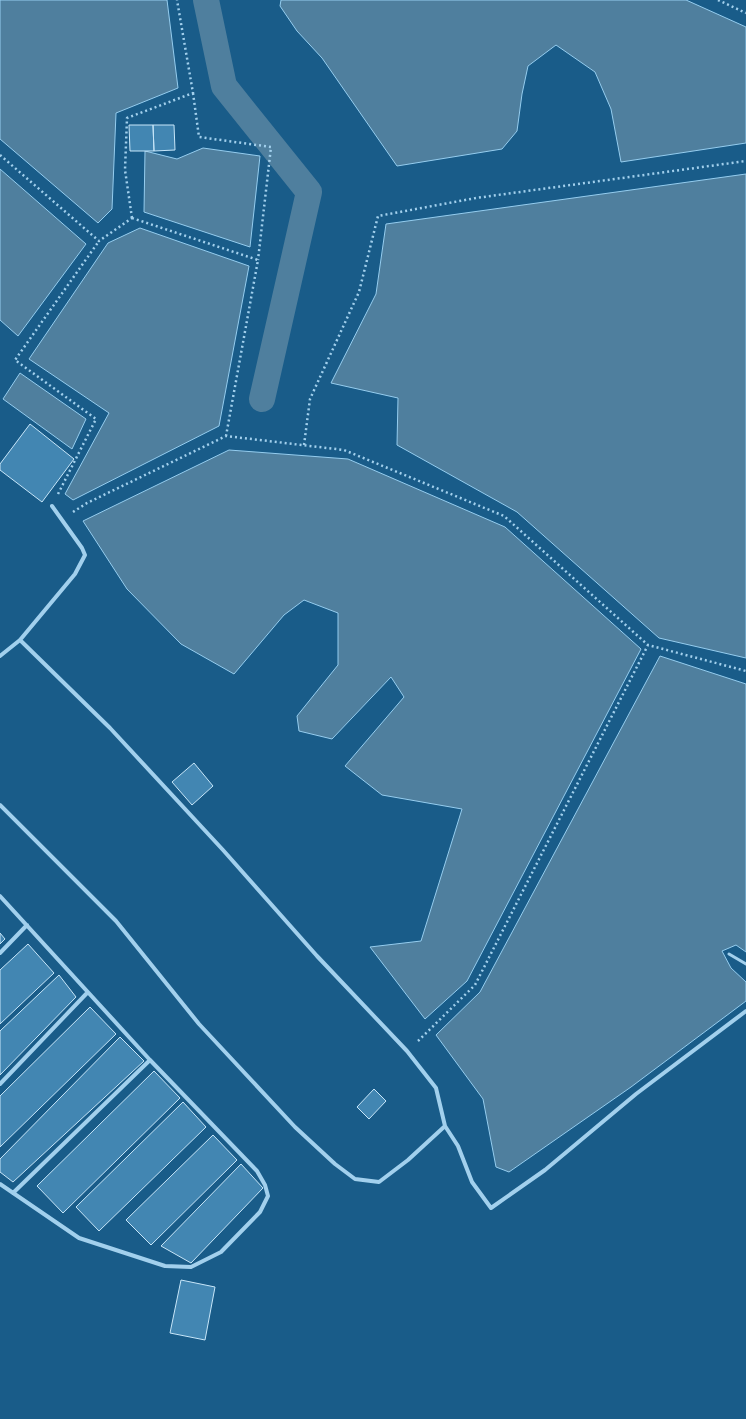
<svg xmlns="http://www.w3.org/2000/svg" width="746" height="1419" font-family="Figtree,sans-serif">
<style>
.water{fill:#4f7f9e;stroke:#95cdef}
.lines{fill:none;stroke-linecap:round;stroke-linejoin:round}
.canal{stroke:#4f7f9e;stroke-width:26}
.building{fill:#4286b2;stroke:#c7e6f9}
.path{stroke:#a2d0ed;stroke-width:2.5;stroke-dasharray:2 3;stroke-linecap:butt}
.lane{stroke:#a2d0ed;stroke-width:3}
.street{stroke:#a2d0ed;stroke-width:4}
</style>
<rect width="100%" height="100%" fill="#195c89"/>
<!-- water -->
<path class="water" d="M0,0h167l11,88 -62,25 -4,96 -14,14 -98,-84z
M281,0h405l60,27v116l-125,19 -10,-53 -16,-37 -39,-27 -28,21 -6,28 -5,37 -15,18 -105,17 -75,-108 -25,-27 -17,-25z
M203,148l57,8 -10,91 -106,-35 1,-61 32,8z
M0,169l86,75 -68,92 -18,-16z
M746,174v484l-87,-20 -142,-126 -120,-67 1,-47 -67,-15 45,-89 10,-70z
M140,228l109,38 -30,160 -146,74 -8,-6 44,-81 -80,-54 79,-116z
M20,373l66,46 -14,30 -69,-50z
M229,450l119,9 157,68 136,122 -174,332 -42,38 -55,-72 51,-6 41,-132 -80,-14 -37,-29 59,-69 -13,-20 -59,62 -33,-8 -2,-15 41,-51v-52l-34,-13 -20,15 -50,59 -53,-30 -54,-55 -44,-68z
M660,656l86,28v268l-10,-7 -14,6 9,17 15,14v19l-115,86 -122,85 -13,-5 -13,-68 -47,-64 44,-43z"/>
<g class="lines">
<!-- canal -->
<path class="canal" d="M206,0l18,86 85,106 -47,207"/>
</g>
<!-- building -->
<path class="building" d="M129,125h24l1,26h-24z
M153,125h21l1,25 -21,1z
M30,424l44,35 -32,43 -42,-32v-6z
M194,763l19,23 -21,19 -20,-23z
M0,933l5,6 -5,5z
M28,944l26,29 -54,51v-54z
M59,975l17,22 -76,78v-44z
M90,1007l26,27 -116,113v-51z
M120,1037l24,24 -131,121 -13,-10v-13z
M154,1071l26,27 -117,115 -26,-27z
M374,1089l12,12 -17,18 -12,-12z
M183,1102l23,25 -107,104 -23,-24z
M213,1135l24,25 -86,85 -25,-25z
M241,1164l22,24 -72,75 -30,-17z
M181,1280l34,7 -10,53 -35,-7z"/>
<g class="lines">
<!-- path -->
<path class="path" d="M718,0l28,13
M193,93l6,44 72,10 -13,113
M0,155l99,86 33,-23
M132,218l126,42 -32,176
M132,218l-7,-48 2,-52 66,-25 -16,-93
M304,445l6,-46 49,-107 19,-76 98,-18 270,-37
M58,494l38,-75 -81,-59 84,-119
M73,512l14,-9 139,-67 118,14 160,66 144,129 98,26
M418,1041l57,-56 173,-340"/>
<!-- lane -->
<path class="lane" d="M729,954l17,10"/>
<!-- street -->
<path class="street" d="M20,640l90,88 113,122 94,106 90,95 29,37 9,38 13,20 14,36 19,26 54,-38 91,-76 110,-83
M0,656l20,-16 55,-66 10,-19 -3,-7 -30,-42
M0,805l116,116 83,103 96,103 40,37 20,15 24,3 29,-22 37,-34
M0,896l150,164 107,111 8,14 3,11 -8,16 -39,40 -30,15 -26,-1 -86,-28 -79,-54
M0,953l27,-28
M0,1084l87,-91
M13,1193l137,-133"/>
</g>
</svg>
